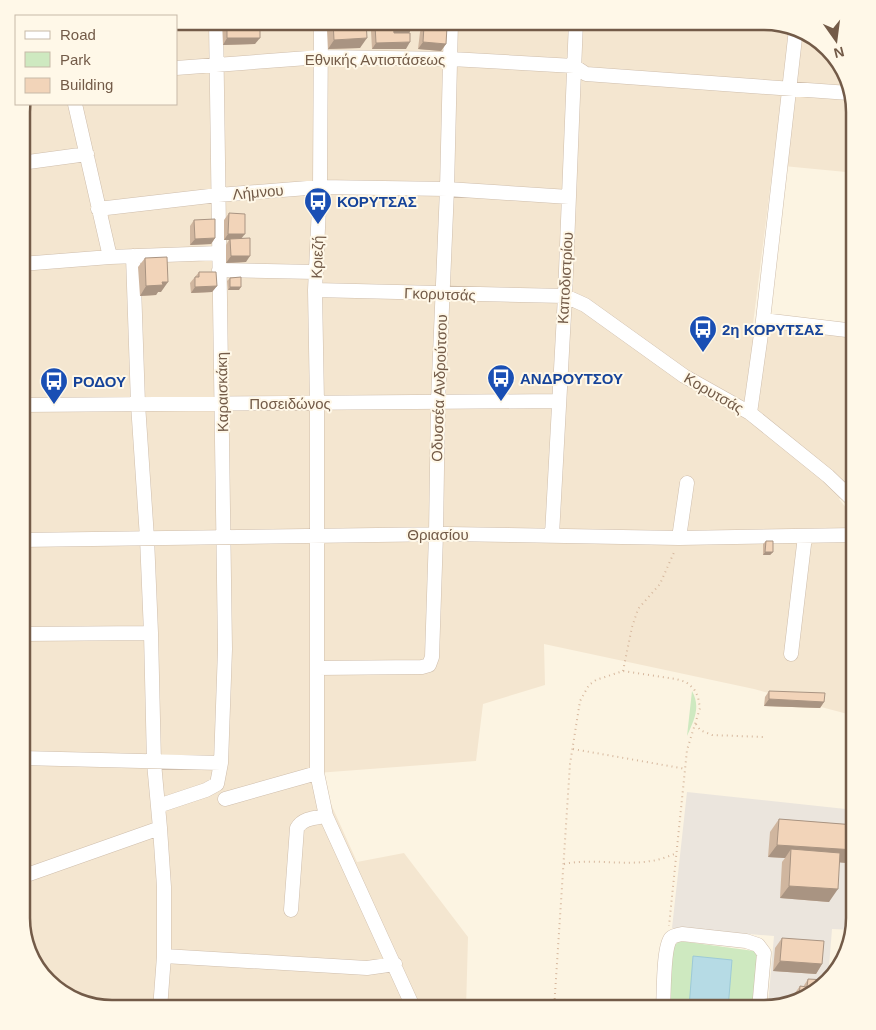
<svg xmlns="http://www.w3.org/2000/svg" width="876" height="1030" font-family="Arial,sans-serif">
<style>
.residential{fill:#f4e6d0}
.industrial{fill:#ebe5dd}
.green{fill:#cee9c0}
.water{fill:#b6dbe5;stroke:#9dcad7}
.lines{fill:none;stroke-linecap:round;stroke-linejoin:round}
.minor-casing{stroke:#cfbeac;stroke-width:15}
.path{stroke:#d6b79d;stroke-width:2;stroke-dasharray:1 4;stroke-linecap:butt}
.minor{stroke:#fff;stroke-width:14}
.wall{fill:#d0b69f}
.shaded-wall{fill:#a99482}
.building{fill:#f2d4b9;stroke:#a99482}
.labels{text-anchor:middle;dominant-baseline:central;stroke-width:4;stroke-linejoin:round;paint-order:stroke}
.street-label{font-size:15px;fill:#735b48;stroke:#fff8e8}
.transit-label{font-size:15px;font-weight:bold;fill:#164399;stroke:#fff8e8;text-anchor:start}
.rim{fill:none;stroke:#735b48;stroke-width:2.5}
</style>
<rect width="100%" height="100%" fill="#fcf4e2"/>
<!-- residential -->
<path class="residential" d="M176,21h594l35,10 31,26 17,49 -7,66 -73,-7 -20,159 102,12v105l-5,50 -11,8 16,20v197l-101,-27 -210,-45 1,41 -62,19 -7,57 -159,12 40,89 47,-9 64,84 -2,72h-355l-40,-10 -31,-26 -19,-54v-814l1,-1h154z"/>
<!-- industrial -->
<path class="industrial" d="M687,792l168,18v109l-3,11 -20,-1 -4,50 -9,11 -44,15h-7l6,-69 -102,-8z"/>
<!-- green -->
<path class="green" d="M692,691c9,16 2,29 -5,45z
M680,941l74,10 6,8 -4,50h-86l2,-62z"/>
<!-- water -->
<path class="water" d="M693,956l39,4 -4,49 -39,-1z"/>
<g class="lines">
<!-- minor casing -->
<g class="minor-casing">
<path id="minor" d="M321,21l-1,166 -5,103 2,113v370l9,43 88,193
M176,68l145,-11 130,2 123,7 12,8 263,19
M75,104l35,153
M21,163l66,-9
M98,209l120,-14 102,-8 127,2 122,8
M133,256l5,148 9,134 4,95 3,130 6,65 4,59v69l-4,53
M21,264l89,-7 109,-4
M219,270l97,2
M315,290l250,6 20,9 99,71 66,37 78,63 27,26
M763,320l92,11
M21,405l538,-4
M750,413l13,-93 33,-291
M552,535l13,-239 11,-275
M679,538l8,-55
M21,540l426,-6 232,4 176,-3
M21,634l130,-1
M791,654l14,-118
M317,668l105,-1 7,-2 3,-8 4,-123 2,-132 9,-213 4,-168
M21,758l200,5
M225,799l92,-26
M158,806l48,-16 11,-6 4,-21 4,-114 -9,-628
M21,877l139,-49
M291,910l6,-82c6,-10 18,-10 29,-12
M164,956l203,12 28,-4
M663,1009c1,-14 0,-62 8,-71 3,-3 7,-3 11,-4l64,7 12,4 6,8 -5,56"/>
</g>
<!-- path -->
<path class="path" d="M623,671l9,-44 6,-18 22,-25 15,-34
M696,724l4,6 12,5 51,2
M573,749l113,20
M564,864c29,-6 58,2 87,-3 9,-1 18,-5 26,-8
M554,1009l16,-245 10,-63 5,-9 4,-7 7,-5 27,-9 53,8 10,3 8,7 4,8 2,11 -13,42 -18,176"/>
<!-- minor -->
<use href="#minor" class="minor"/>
</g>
<!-- wall -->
<path class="wall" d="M222,21h38l-5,23 -32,1z
M274,21h39l-5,7h-34z
M333,21h33l-6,27 -32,1 -1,-19z
M392,21h21v5l-4,7h-15l12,16h-34l-1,-18 4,-6 17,-1z
M420,21h22l-4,6 8,17 -5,7 -23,-2 2,-17 2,-4h-2z
M229,213l12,26 5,23 -20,1v-18l3,-5h-5v-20z
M194,220l21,18 -4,6 -21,1v-19z
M145,258l16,34h-3l-2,3 -16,1 -2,-29z
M199,272l18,14 -5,6 -21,1 -1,-10z
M230,278l9,12h-11l-1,-9z
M766,541l7,11 -3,3h-7v-11z
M769,691l55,11 -4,6 -56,-2 1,-9z
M779,819l76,6v27l-8,11 -7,-1 -11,40 -49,-4 2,-36 3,-4 -17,-1 2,-25z
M782,938l40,26 -6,10 -43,-3 2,-23z
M808,979l11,11 -24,8v-5l5,-7 3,1z"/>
<!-- shaded-wall -->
<path class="shaded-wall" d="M278,21h35l-5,7h-34z
M425,22h17l-5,6 -13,-2 -2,2h-2z
M413,26l-4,7h-17l5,-6z
M227,38h33l-5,6 -32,1z
M367,38l-7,10 -32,1 6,-9z
M410,42l-4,7h-34l4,-6z
M423,42l23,2 -5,7 -23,-2z
M228,234h17l-5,6h-16z
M215,238l-4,6 -21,1 5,-6z
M231,256h19l-4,6 -20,1z
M162,282h6l-7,10h-3l-2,3 -16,1 6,-10z
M217,286l-5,6 -21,1 4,-6z
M230,287h11l-2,3h-11z
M765,552h8l-3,3h-7z
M769,699l55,3 -4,6 -56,-2z
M777,845l78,5v2l-8,11 -57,-4 1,-10 -6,9 -17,-1z
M789,886l49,3 -9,13 -49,-4z
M780,961l42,3 -6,10 -43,-3z"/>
<!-- building -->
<path class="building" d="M227,21h33v17h-33z
M333,21h33l1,17 -33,2z
M397,21h16v5l-16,1z
M425,21h17v1h-17z
M393,24l1,9h16v9l-34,1 -1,-18z
M424,26l23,1 -1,17 -23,-2z
M229,213l16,1v20h-17z
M215,219v19l-20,1 -1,-19z
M250,238v18h-19l-1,-17z
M167,257l1,25h-6l1,3 -17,1 -1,-28z
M199,272h17l1,14 -22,1v-10h4z
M241,277v10h-11v-9z
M766,541h7v11h-8z
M769,691l56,2 -1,9 -55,-3z
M779,819l76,6v25l-78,-5z
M791,849l49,4 -2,36 -49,-3z
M782,938l42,3 -2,23 -42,-3z
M808,979l18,1v2l-7,8 -20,7 1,-11 7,1z"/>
<!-- icons -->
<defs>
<g id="bus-pin" transform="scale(1.4375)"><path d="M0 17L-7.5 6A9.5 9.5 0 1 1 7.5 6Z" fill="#1a4fb4" stroke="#fff8e8"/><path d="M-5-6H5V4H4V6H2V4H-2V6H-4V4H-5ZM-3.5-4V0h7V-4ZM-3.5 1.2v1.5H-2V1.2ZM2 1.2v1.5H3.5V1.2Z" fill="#fff"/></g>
</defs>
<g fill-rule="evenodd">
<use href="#bus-pin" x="318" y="201"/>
<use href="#bus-pin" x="703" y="329"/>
<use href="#bus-pin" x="501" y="378"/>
<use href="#bus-pin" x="54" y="381"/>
</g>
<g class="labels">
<!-- street labels -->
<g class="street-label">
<text x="375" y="59">Εθνικής Αντιστάσεως</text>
<text transform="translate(258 192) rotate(-5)">Λήμνου</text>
<text transform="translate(317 257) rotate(-88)">Κριεζή</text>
<text transform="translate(565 278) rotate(-87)">Καποδιστρίου</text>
<text transform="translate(440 294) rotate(2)">Γκορυτσάς</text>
<text transform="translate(439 388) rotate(-88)">Οδυσσέα Ανδρούτσου</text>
<text transform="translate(222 392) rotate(-91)">Καραισκάκη</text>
<text transform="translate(714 393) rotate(30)">Κορυτσάς</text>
<text x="290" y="403">Ποσειδώνος</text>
<text x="438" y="534">Θριασίου</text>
</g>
<!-- transit labels -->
<g class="transit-label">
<text x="337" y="201">ΚΟΡΥΤΣΑΣ</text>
<text x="722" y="329">2η ΚΟΡΥΤΣΑΣ</text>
<text x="520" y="378">ΑΝΔΡΟΥΤΣΟΥ</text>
<text x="73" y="381">ΡΟΔΟΥ</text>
</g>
</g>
<!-- crop -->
<path d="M0 0H876V1030H0ZM112 30H764A82 82 0 0 1 846 112V918A82 82 0 0 1 764 1000H112A82 82 0 0 1 30 918V112A82 82 0 0 1 112 30Z" fill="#fff8e8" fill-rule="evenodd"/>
<path class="rim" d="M112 30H764A82 82 0 0 1 846 112V918A82 82 0 0 1 764 1000H112A82 82 0 0 1 30 918V112A82 82 0 0 1 112 30Z"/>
<!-- legend -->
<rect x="15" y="15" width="162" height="90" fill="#fff8e8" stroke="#c7b9a8"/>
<rect x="25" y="31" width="25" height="8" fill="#ffffff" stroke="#c7b9a8"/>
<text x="60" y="40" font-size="15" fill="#735b48">Road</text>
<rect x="25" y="52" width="25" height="15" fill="#cee9c0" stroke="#c7b9a8"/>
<text x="60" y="65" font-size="15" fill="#735b48">Park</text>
<rect x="25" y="78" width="25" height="15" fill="#f2d4b9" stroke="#c7b9a8"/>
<text x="60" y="90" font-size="15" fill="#735b48">Building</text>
<!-- north arrow -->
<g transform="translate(836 40) rotate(166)" stroke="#fff8e8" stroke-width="4" paint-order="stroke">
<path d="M0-4L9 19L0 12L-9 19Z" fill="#735b48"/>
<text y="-8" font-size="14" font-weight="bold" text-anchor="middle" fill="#735b48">N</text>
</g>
</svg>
